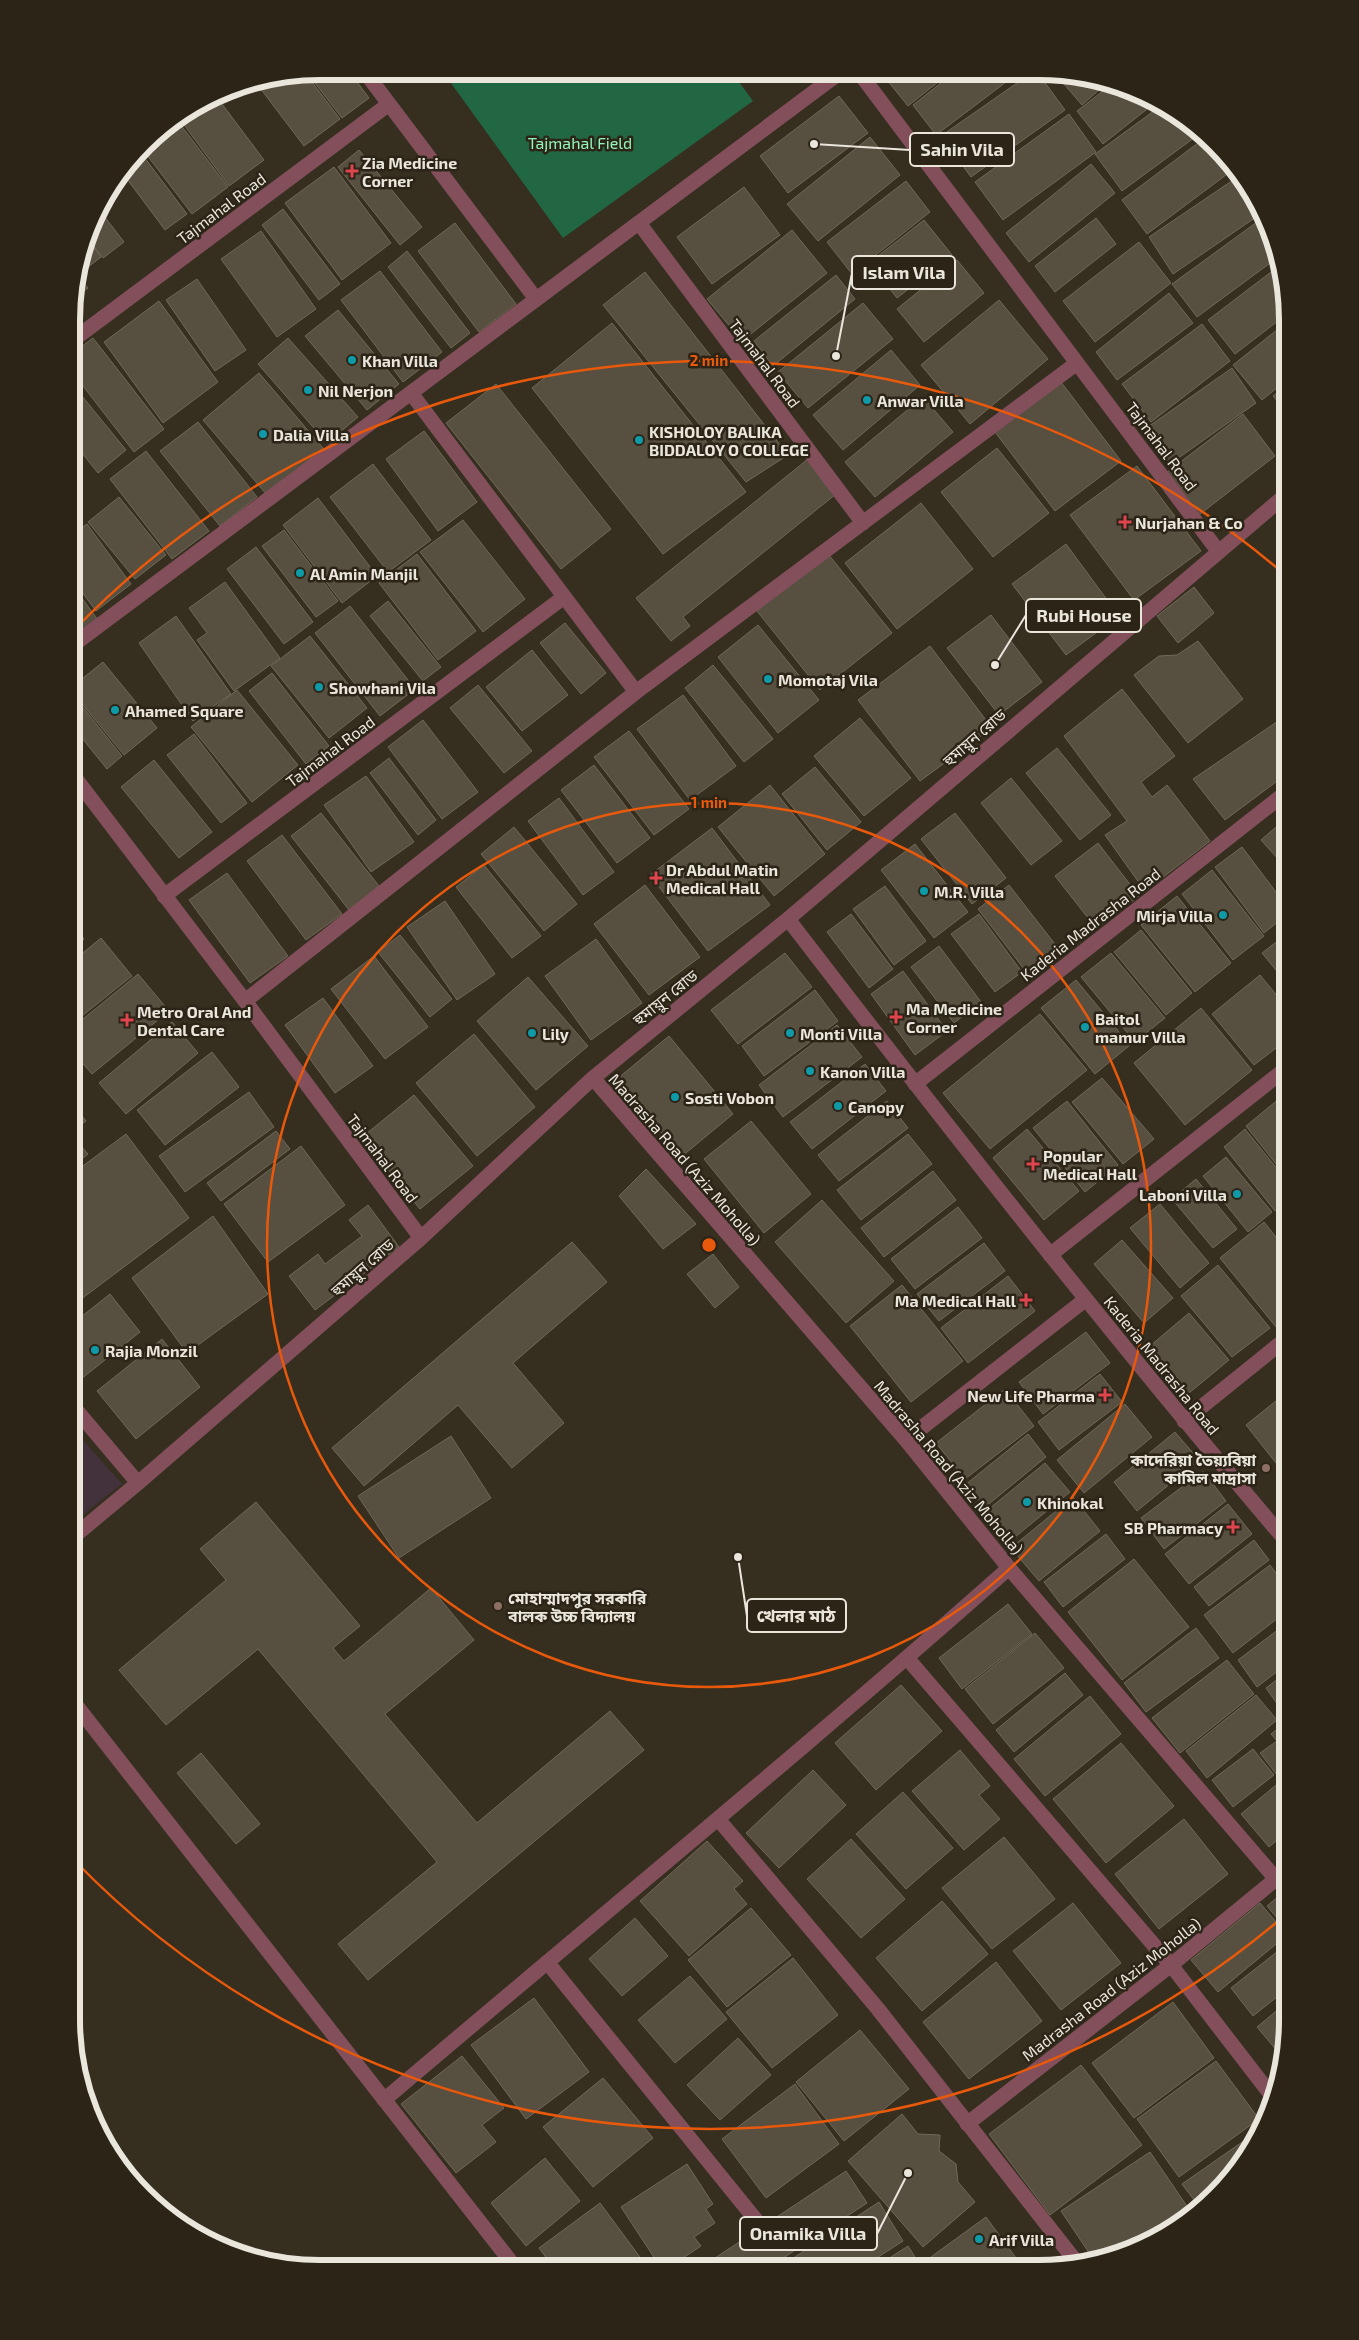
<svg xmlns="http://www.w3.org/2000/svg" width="1359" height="2340" font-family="'Exo 2','Noto Sans Bengali',sans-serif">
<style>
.commercial{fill:#43313b}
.green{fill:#226743}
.building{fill:#574f40;stroke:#706857}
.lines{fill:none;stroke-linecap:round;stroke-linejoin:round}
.street{stroke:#824f5b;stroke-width:15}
.ring{fill:none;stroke:#e8590c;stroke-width:2.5}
.health-dot{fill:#e0444e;stroke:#2c2517;stroke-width:2}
.culture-dot{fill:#0f9aa8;stroke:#2c2517;stroke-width:2}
.education-dot{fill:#8d6e63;stroke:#2c2517;stroke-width:2}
.labels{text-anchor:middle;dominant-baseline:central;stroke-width:5;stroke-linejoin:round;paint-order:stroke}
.park-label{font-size:16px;fill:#91f6bb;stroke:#2c2517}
.poi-label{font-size:16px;font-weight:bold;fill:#eae6dc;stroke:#2c2517;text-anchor:start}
.street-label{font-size:16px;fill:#eae6dc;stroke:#2c2517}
.rim{fill:none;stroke:#eae6dc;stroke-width:6}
.centre{fill:#e8590c;stroke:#2c2517;stroke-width:2.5}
.ring-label{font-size:15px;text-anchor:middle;font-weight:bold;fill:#e8590c;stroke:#2c2517;stroke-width:5;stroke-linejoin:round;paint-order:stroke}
.leader{fill:none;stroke:#eae6dc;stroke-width:2}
.callout-dot{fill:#eae6dc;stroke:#2c2517;stroke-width:2}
.callout{fill:#2c2517;stroke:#eae6dc;stroke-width:2}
.callout-label{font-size:18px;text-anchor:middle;font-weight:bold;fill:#eae6dc}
</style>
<rect width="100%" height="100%" fill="#362f20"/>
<!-- commercial -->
<path class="commercial" d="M72,1428l50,56 -50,39z"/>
<!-- green -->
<path class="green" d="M443,72l290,2 20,27 -190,137z"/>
<!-- building -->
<path class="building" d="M320,71h29l20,27 -27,20 -34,-44z
M306,74l34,45 -36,27 -47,-62z
M883,75h64l-39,31z
M951,75l63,1 -78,59 -23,-30z
M1027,76h13l25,34 -94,67 -30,-41z
M1057,76h30l20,7 -25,22z
M1112,84l37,13 7,5 -53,42 -26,-33z
M216,96l48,64 -35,26 -50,-68z
M839,96l29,37 -80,60 -28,-37z
M1162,105l40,27 -80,59 -27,-37z
M1069,114l27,38 -93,68 -28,-38z
M177,120l51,67 -36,27 -49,-64 7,-10z
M870,137l30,38 -82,66 -31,-37z
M1206,137l28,32 -87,65 -25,-34z
M359,150l63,77 -22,18 -62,-78z
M141,153l46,61 -22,16 -41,-55z
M1091,164l24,29 -86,69 -23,-29z
M334,167l57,76 -49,37 -57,-77z
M1239,176l23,37 -89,61 -24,-37z
M906,181l24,31 -78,62 -25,-32z
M744,187l36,48 -68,49 -35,-47z
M98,208l26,34 -21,16 -15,-19z
M283,209l57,75 -21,16 -57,-75z
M1096,218l20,26 -61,48 -20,-26z
M924,220l28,35 -55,43 -28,-35z
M1257,222l19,24 1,12 -80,59 -25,-33z
M455,223l61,81 -37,28 -61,-81z
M792,230l35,43 -85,68 -35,-42z
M261,231l55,78 -39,28 -56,-78z
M88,240l13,17 -22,17 -1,-1z
M1139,242l32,41 -76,59 -32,-41z
M407,251l63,82 -19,15 -63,-81z
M957,260l27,33 -60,49 -27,-33z
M1279,266l8,48 -52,40 -27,-34z
M380,271l62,81 -39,30 -62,-82z
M645,272l143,183 -42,27 -143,-177z
M77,275l11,13 -15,11v-11z
M836,275l19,24 -82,67 -19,-25z
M197,279l49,71 -31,21 -49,-71z
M1169,293l24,30 -76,57 -21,-28z
M999,300l49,59 -78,65 -49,-59z
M159,301l59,81 -55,41 -59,-81z
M863,303l30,36 -85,69 -30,-36z
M338,310l61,74 -32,26 -62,-74z
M1288,321v58l-26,21 -29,-35z
M612,323l134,169 -83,62 -131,-166z
M1202,324l28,37 -79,61 -29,-38z
M93,338l71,91 -30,23 -61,-79v-20z
M288,338l70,79 -31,26 -69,-79z
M891,350l29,35 -77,65 -30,-35z
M1232,368l24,35 -86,61 -25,-35z
M259,373l64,75 -56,47 -64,-75z
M1061,382l60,79 -66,50 -60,-79z
M496,384l115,145 -50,40 -115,-146z
M73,385l53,65 -28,23 -25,-31z
M1288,385v29l-15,-18z
M923,397l30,35 -78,65 -30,-35z
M1243,414l32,42 -76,59 -33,-42z
M198,422l59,75 -37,29 -60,-75z
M424,431l53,71 -39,29 -52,-72z
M997,448l52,65 -56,44 -52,-65z
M146,451l63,80 -37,28 -62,-80z
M808,459l28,35 -153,123 7,9 -19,15 -35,-43z
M373,464l58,76 -43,32 -58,-75z
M1137,466l64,85 -67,49 -64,-85z
M119,497l47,58 -31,24 -47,-57z
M318,498l59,78 -35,27 -59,-78z
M921,503l52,66 -76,60 -52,-66z
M463,520l62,79 -42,33 -63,-80z
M87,524l44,60 -35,27 -23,-31v-46z
M284,530l54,71 -22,16 -54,-71z
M1066,544l53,72 -53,39 -54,-71z
M256,547l57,75 -29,22 -57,-75z
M417,554l59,77 -38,29 -59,-77z
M828,554l64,79 -72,57 -63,-79z
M225,582l55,76 -46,33 -37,-51 10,-7 -18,-25z
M73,586l25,34 -25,19z
M1194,587l20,26 -36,30 -21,-27z
M388,601l53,66 -18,14 -53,-65z
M350,606l65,83 -35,27 -65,-83z
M991,615l51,67 -43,33 -52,-67z
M176,616l55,78 -38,27 -54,-78z
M565,623l41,50 -25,21 -41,-51z
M758,625l61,75 -41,33 -60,-76z
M310,636l57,72 -38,30 -58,-72z
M1198,641l45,58 -55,44 -54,-68 25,-19 18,-1z
M930,646l62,82 -72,53 -62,-81z
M532,650l36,45 -46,36 -36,-44z
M103,662l54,66 -33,27 -51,-62v-7z
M713,665l60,74 -29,23 -59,-74z
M272,673l57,73 -23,18 -57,-73z
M478,685l54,66 -28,22 -54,-65z
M1122,689l53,67 -34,26 11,15 15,-12 43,56 -65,50 -40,-56 22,-14 -63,-85z
M237,690l61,75 -46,37 -61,-75z
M73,695l49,61 -15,13 -34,-42z
M683,695l53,71 -46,34 -53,-71z
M1284,717l4,5v51l-63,47 -32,-41z
M860,718l51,60 -47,38 -50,-60z
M423,720l55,72 -36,27 -54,-72z
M629,731l60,78 -35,26 -60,-78z
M194,734l53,69 -26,20 -54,-68z
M1057,748l54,67 -31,25 -54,-67z
M389,758l47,62 -18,15 -48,-62z
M154,760l58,72 -33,26 -58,-71z
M594,765l56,73 -33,25 -56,-73z
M815,767l46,55 -34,28 -45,-56z
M366,776l48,66 -43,30 -47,-67z
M1011,778l51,63 -31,24 -50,-62z
M770,785l55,69 -51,42 -56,-69z
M559,798l55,74 -31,23 -55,-74z
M321,813l58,73 -30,24 -58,-74z
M955,813l51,65 -34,26 -51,-65z
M1283,821l5,6v43l-27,-30z
M514,827l63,77 -33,27 -63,-77z
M712,828l58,77 -62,46 -58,-76z
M282,835l60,79 -36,26 -59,-79z
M1098,843l41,53 -43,32 -41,-52z
M915,844l53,68 -34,26 -53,-68z
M1242,847l46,61v6l-24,19 -49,-66z
M484,865l57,71 -29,22 -56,-71z
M1212,870l52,66 -31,24 -51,-66z
M227,873l61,83 -38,27 -61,-83z
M645,885l55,72 -51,38 -55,-71z
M1009,885l49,63 -31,25 -49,-64z
M885,886l41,55 -32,24 -41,-56z
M1177,896l54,67 -36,29 -54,-67z
M445,901l50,73 -38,26 -50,-73z
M851,914l42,55 -24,19 -42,-56z
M979,914l43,58 -27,20 -44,-58z
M73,923l11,16 -11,9z
M1141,930l51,63 -26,22 -52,-63z
M1288,933v52l-26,-32z
M400,935l52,64 -22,18 -52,-65z
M101,938l31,38 -60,48 1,-63z
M596,939l46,64 -51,37 -46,-64z
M939,946l42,56 -27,21 -43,-56z
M785,953l27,34 -74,57 -27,-34z
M1111,953l54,65 -30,24 -54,-65z
M374,956l54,71 -43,32 -54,-70z
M903,971l44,60 -32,24 -44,-61z
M138,974l31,37 -77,63 -20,-23v-23z
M1260,975l28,34v30l-34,26 -42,-51z
M528,977l60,69 -52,44 -59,-69z
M1076,980l54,65 -35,29 -54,-66z
M815,990l23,31 -74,55 -22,-30z
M323,998l50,68 -38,27 -50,-68z
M1201,1008l51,62 -67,55 -51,-62z
M1040,1014l47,56 -97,79 -47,-56z
M172,1022l26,31 -72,61 -27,-31z
M837,1025l25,32 -79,60 -24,-32z
M474,1034l61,73 -58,49 -61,-73z
M669,1036l64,78 -52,43 -64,-78z
M212,1052l27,35 -74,58 -28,-35z
M865,1064l21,27 -74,58 -22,-27z
M1102,1078l52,61 -31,25 -51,-62z
M249,1092l25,35 -89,65 -26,-36z
M414,1095l59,71 -53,43 -59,-71z
M1280,1098l7,9v71l-41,-52z
M887,1101l21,27 -69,53 -21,-26z
M1067,1101l51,64 -33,27 -52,-64z
M72,1103l14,18 -14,11z
M751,1121l60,73 -47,39 -60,-74z
M1027,1129l52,62 -35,29 -51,-62z
M1245,1129l42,52v20l-12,10 -51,-64z
M276,1131l14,18 -69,52 -14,-18z
M126,1134l63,84 -117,88v-132z
M908,1134l24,30 -71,56 -24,-30z
M74,1138l14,16 -16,13v-28z
M301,1146l44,59 -77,57 -44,-58z
M1226,1157l46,55 -24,20 -45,-56z
M646,1169l50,55 -33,25 -44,-53z
M933,1171l23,29 -72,57 -23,-29z
M1196,1179l41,50 -24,19 -41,-49z
M822,1200l72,81 -48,42 -71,-81z
M1160,1204l49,59 -29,25 -50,-60z
M368,1205l31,42 -84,63 -26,-34 29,-22 7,10 37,-28 -13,-16z
M958,1207l24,31 -67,51 -24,-30z
M1287,1213v24l-11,-15z
M213,1216l55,78 -81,59 -55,-75z
M1264,1222l23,29v67l-11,9 -56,-69z
M1122,1240l51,58 -29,25 -50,-59z
M572,1242l35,40 -94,81 51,60 -52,45 -54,-63 -94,81 -32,-38z
M984,1243l21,28 -66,50 -22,-27z
M713,1254l26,33 -24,21 -28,-34z
M1218,1265l52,63 -38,29 -51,-61z
M1008,1276l27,35 -67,52 -27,-35z
M902,1285l61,76 -52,41 -61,-76z
M110,1294l30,38 -59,47 -9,-11v-44z
M1189,1313l40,47 -46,38 -39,-47z
M1086,1332l24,31 -67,51 -24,-32z
M162,1339l38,48 -64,52 -39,-48z
M1100,1374l22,28 -63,48 -21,-28z
M1005,1389l29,37 -69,53 -29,-36z
M1287,1392v85l-41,-52z
M1125,1404l27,33 -68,56 -27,-33z
M1175,1432l24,28 -62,51 -23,-29z
M1028,1434l18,23 -62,51 -19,-23z
M451,1436l40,62 -92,60 -41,-62z
M1045,1463l25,29 -61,50 -25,-29z
M1203,1471l23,30 -62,48 -23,-31z
M1073,1497l27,34 -61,50 -28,-33z
M256,1502l104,124 -27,22 11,13 87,-73 43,52 -89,74 92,109 133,-112 34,39 -276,230 -30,-36 99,-82 -179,-213 -92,76 -47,-55 107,-90 -26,-31z
M1228,1504l24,30 -63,50 -24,-30z
M1106,1534l19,25 -62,48 -19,-25z
M1254,1540l15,20 -60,46 -15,-19z
M1134,1559l55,68 -67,53 -54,-68z
M1270,1565l17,23v23l-54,42 -29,-38z
M1008,1604l24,30 -70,55 -23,-31z
M1287,1623v41l-30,23 -19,-27z
M1196,1628l23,30 -73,54 -22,-29z
M1035,1633l29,35 -71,56 -28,-35z
M1227,1660l27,34 -74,59 -28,-35z
M1287,1672v41l-2,2 -19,-27z
M1065,1673l18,22 -69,57 -18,-22z
M901,1685l41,46 -66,59 -41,-47z
M1256,1695l21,25 -70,58 -21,-27z
M1090,1696l31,38 -76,62 -31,-37z
M1287,1721v52l-7,6 -20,-26 17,-12 -6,-7z
M1121,1743l53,63 -68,57 -53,-64z
M1253,1749l21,26 -41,32 -21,-27z
M960,1750l30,36 -11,9 21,24 -36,31 -52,-59z
M201,1753l59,71 -24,20 -59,-71z
M813,1770l33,35 -67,63 -33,-35z
M1287,1776v56l-18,15 -28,-33z
M903,1792l50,56 -47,41 -50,-55z
M1184,1819l44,55 -69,55 -44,-55z
M1004,1837l51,62 -63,50 -50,-61z
M851,1839l54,60 -44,39 -54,-59z
M707,1841l36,40 -9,8 13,15 -58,52 -49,-55z
M1287,1889v41l-20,-24z
M942,1901l46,53 -66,57 -46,-53z
M1073,1903l48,60 -60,47 -48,-59z
M1260,1903l27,32 -69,57 -27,-32z
M751,1908l40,47 -64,52 -39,-47z
M635,1918l33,38 -46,40 -33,-37z
M1287,1944v45l-34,27 -22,-28z
M793,1958l45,57 -66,53 -46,-56z
M996,1962l46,59 -73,58 -46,-57z
M690,1976l37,43 -52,44 -37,-43z
M534,1998l55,74 -63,47 -55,-74z
M1173,2002l41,56 -80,60 -42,-55z
M1287,2002v35l-4,21 -26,-31z
M860,2030l49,59 -65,52 -48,-59z
M738,2038l33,37 -51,45 -33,-35z
M462,2056l42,52 -22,17 14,17 -40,31 -55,-69z
M1216,2061l43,58 -80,58 -42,-58z
M1081,2065l61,80 -92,70 -61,-81z
M603,2078l50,60 -60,49 -50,-60z
M795,2084l44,60 -73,54 -44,-59z
M902,2114l16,20 22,1 -1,16 17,13 2,18 17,20 -52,45 -75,-86z
M1258,2131l-21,40 -37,37 -18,-24z
M1150,2152l43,63 -74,40 -25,5 -33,-49z
M545,2158l35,43 -54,45 -35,-43z
M687,2164l26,40 -7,5 9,14 -21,14 7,9 -33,22h-7l-40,-61z
M846,2171l21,32 -99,65h-68z
M879,2202l24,39 -42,27h-83z
M600,2203l48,65 -95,-1 -14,-19z
M986,2217l33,45 -10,7 -80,-1 -5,-6z
M908,2246l14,22h-48z"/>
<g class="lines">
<!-- street -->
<path class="street" d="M365,72l171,227
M861,75l357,476
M639,223l224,300
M73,340l316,-236
M411,393l225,299
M73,645l765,-571
M73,775l172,226 176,237
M164,896l400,-299
M788,919c162,211 326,420 499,623
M245,1001l391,-309 441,-329
M593,1078l313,362 103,128 267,311
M915,1084l373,-293
M1050,1255l238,-188
M72,1405l66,78
M1184,1421l103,-83
M906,1440l180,-141
M72,1538l66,-55 283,-245 172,-160 195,-159 500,-426
M907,1658l264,307 104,135
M72,1700l443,567
M718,1819l160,190 199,254
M547,1962l213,263
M384,2100c208,-177 421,-351 625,-532
M967,2124l204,-159 116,-95"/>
</g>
<!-- distance rings -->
<g class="ring">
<circle cx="709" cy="1245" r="442"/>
<path d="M1283 1917A884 884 0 0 1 73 1859M73 631A884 884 0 0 1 1283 573"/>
</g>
<!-- markers -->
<g class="health-dot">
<path d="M349.5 163.5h5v5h5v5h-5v5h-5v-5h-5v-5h5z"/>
<path d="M1122.5 514.5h5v5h5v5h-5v5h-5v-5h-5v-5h5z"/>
<path d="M653.5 870.5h5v5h5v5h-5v5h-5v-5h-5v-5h5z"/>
<path d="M893.5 1009.5h5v5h5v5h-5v5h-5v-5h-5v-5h5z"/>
<path d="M124.5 1012.5h5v5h5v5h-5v5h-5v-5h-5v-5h5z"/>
<path d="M1030.5 1156.5h5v5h5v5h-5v5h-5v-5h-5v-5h5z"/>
<path d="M1023.5 1292.5h5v5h5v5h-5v5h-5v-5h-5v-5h5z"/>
<path d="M1102.5 1387.5h5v5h5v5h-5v5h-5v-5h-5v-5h5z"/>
<path d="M1230.5 1519.5h5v5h5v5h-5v5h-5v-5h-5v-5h5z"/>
</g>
<g class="culture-dot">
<circle cx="352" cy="360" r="5"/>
<circle cx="308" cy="390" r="5"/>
<circle cx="867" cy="400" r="5"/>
<circle cx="263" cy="434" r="5"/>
<circle cx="639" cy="440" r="5"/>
<circle cx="300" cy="573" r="5"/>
<circle cx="768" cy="679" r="5"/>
<circle cx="319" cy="687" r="5"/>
<circle cx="115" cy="710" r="5"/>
<circle cx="924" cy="891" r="5"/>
<circle cx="1223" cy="915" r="5"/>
<circle cx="1085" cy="1027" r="5"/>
<circle cx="532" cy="1033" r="5"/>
<circle cx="790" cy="1033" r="5"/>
<circle cx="810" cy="1071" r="5"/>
<circle cx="675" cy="1097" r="5"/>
<circle cx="838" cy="1106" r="5"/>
<circle cx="1237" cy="1194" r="5"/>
<circle cx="95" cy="1350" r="5"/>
<circle cx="1027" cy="1502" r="5"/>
<circle cx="979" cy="2239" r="5"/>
</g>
<g class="education-dot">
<circle cx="1266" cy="1468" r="5"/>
<circle cx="498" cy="1606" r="5"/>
</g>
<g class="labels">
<!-- park labels -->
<g class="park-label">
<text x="580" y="142">Tajmahal Field</text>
</g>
<!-- poi labels -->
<g class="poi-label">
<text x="362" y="162">Zia Medicine<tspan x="362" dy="18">Corner</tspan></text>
<text x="362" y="360">Khan Villa</text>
<text x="318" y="390">Nil Nerjon</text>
<text x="877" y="400">Anwar Villa</text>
<text x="649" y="431">KISHOLOY BALIKA<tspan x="649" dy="18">BIDDALOY O COLLEGE</tspan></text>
<text x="273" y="434">Dalia Villa</text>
<text x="1135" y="522">Nurjahan &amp; Co</text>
<text x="310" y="573">Al Amin Manjil</text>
<text x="778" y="679">Momotaj Vila</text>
<text x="329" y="687">Showhani Vila</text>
<text x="125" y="710">Ahamed Square</text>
<text x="666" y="869">Dr Abdul Matin<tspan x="666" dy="18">Medical Hall</tspan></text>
<text x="934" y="891">M.R. Villa</text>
<text x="1213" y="915" text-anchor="end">Mirja Villa</text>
<text x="906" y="1008">Ma Medicine<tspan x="906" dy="18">Corner</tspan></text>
<text x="137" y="1011">Metro Oral And<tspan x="137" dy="18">Dental Care</tspan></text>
<text x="1095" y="1018">Baitol<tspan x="1095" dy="18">mamur Villa</tspan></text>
<text x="542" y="1033">Lily</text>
<text x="800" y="1033">Monti Villa</text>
<text x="820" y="1071">Kanon Villa</text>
<text x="685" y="1097">Sosti Vobon</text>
<text x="848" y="1106">Canopy</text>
<text x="1043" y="1155">Popular<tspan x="1043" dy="18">Medical Hall</tspan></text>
<text x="1227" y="1194" text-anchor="end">Laboni Villa</text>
<text x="1016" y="1300" text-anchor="end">Ma Medical Hall</text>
<text x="105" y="1350">Rajia Monzil</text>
<text x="1095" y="1395" text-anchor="end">New Life Pharma</text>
<text x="1256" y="1459" text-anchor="end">কাদেরিয়া তৈয়্যবিয়া<tspan x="1256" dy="18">কামিল মাদ্রাসা</tspan></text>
<text x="1037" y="1502">Khinokal</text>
<text x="1223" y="1527" text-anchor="end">SB Pharmacy</text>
<text x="508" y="1597">মোহাম্মাদপুর সরকারি<tspan x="508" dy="18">বালক উচ্চ বিদ্যালয়</tspan></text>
<text x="989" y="2239">Arif Villa</text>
</g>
<!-- street labels -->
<g class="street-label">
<text transform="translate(221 208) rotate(-37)">Tajmahal Road</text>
<text transform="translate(765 363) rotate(53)">Tajmahal Road</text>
<text transform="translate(1162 446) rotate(53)">Tajmahal Road</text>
<text transform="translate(974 737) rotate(-41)">হুমায়ুন রোড</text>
<text transform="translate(330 751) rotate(-37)">Tajmahal Road</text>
<text transform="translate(1090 924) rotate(-38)">Kaderia Madrasha Road</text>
<text transform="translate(665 997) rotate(-39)">হুমায়ুন রোড</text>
<text transform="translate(383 1158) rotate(53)">Tajmahal Road</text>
<text transform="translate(685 1159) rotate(49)">Madrasha Road (Aziz Moholla)</text>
<text transform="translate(362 1267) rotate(-41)">হুমায়ুন রোড</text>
<text transform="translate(1162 1365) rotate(51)">Kaderia Madrasha Road</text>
<text transform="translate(949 1467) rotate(50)">Madrasha Road (Aziz Moholla)</text>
<text transform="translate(1111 1989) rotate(-38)">Madrasha Road (Aziz Moholla)</text>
</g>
</g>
<!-- crop -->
<path d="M0 0H1359V2340H0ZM320 80H1039A240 240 0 0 1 1279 320V2020A240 240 0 0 1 1039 2260H320A240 240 0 0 1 80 2020V320A240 240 0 0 1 320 80Z" fill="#2c2517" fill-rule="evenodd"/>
<path class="rim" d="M320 80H1039A240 240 0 0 1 1279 320V2020A240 240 0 0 1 1039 2260H320A240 240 0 0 1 80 2020V320A240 240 0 0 1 320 80Z"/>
<circle cx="709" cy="1245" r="8" class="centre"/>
<g class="ring-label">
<text x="709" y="366">2 min</text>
<text x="709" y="808">1 min</text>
</g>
<!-- callouts -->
<path class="leader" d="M814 144L910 150M836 356L852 273M995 665L1026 615M738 1557L747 1616M908 2173L877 2234"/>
<g class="callout-dot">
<circle cx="814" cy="144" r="5"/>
<circle cx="836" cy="356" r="5"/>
<circle cx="995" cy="665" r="5"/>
<circle cx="738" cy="1557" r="5"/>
<circle cx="908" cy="2173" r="5"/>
</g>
<g class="callout">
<rect x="910" y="133" width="104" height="33" rx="5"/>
<rect x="852" y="256" width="103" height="33" rx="5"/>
<rect x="1026" y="599" width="115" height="33" rx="5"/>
<rect x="747" y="1599" width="99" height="33" rx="5"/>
<rect x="740" y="2217" width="137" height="33" rx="5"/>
</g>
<g class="callout-label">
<text x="962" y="156">Sahin Vila</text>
<text x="904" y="279">Islam Vila</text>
<text x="1084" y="622">Rubi House</text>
<text x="796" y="1622">খেলার মাঠ</text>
<text x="808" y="2240">Onamika Villa</text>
</g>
</svg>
